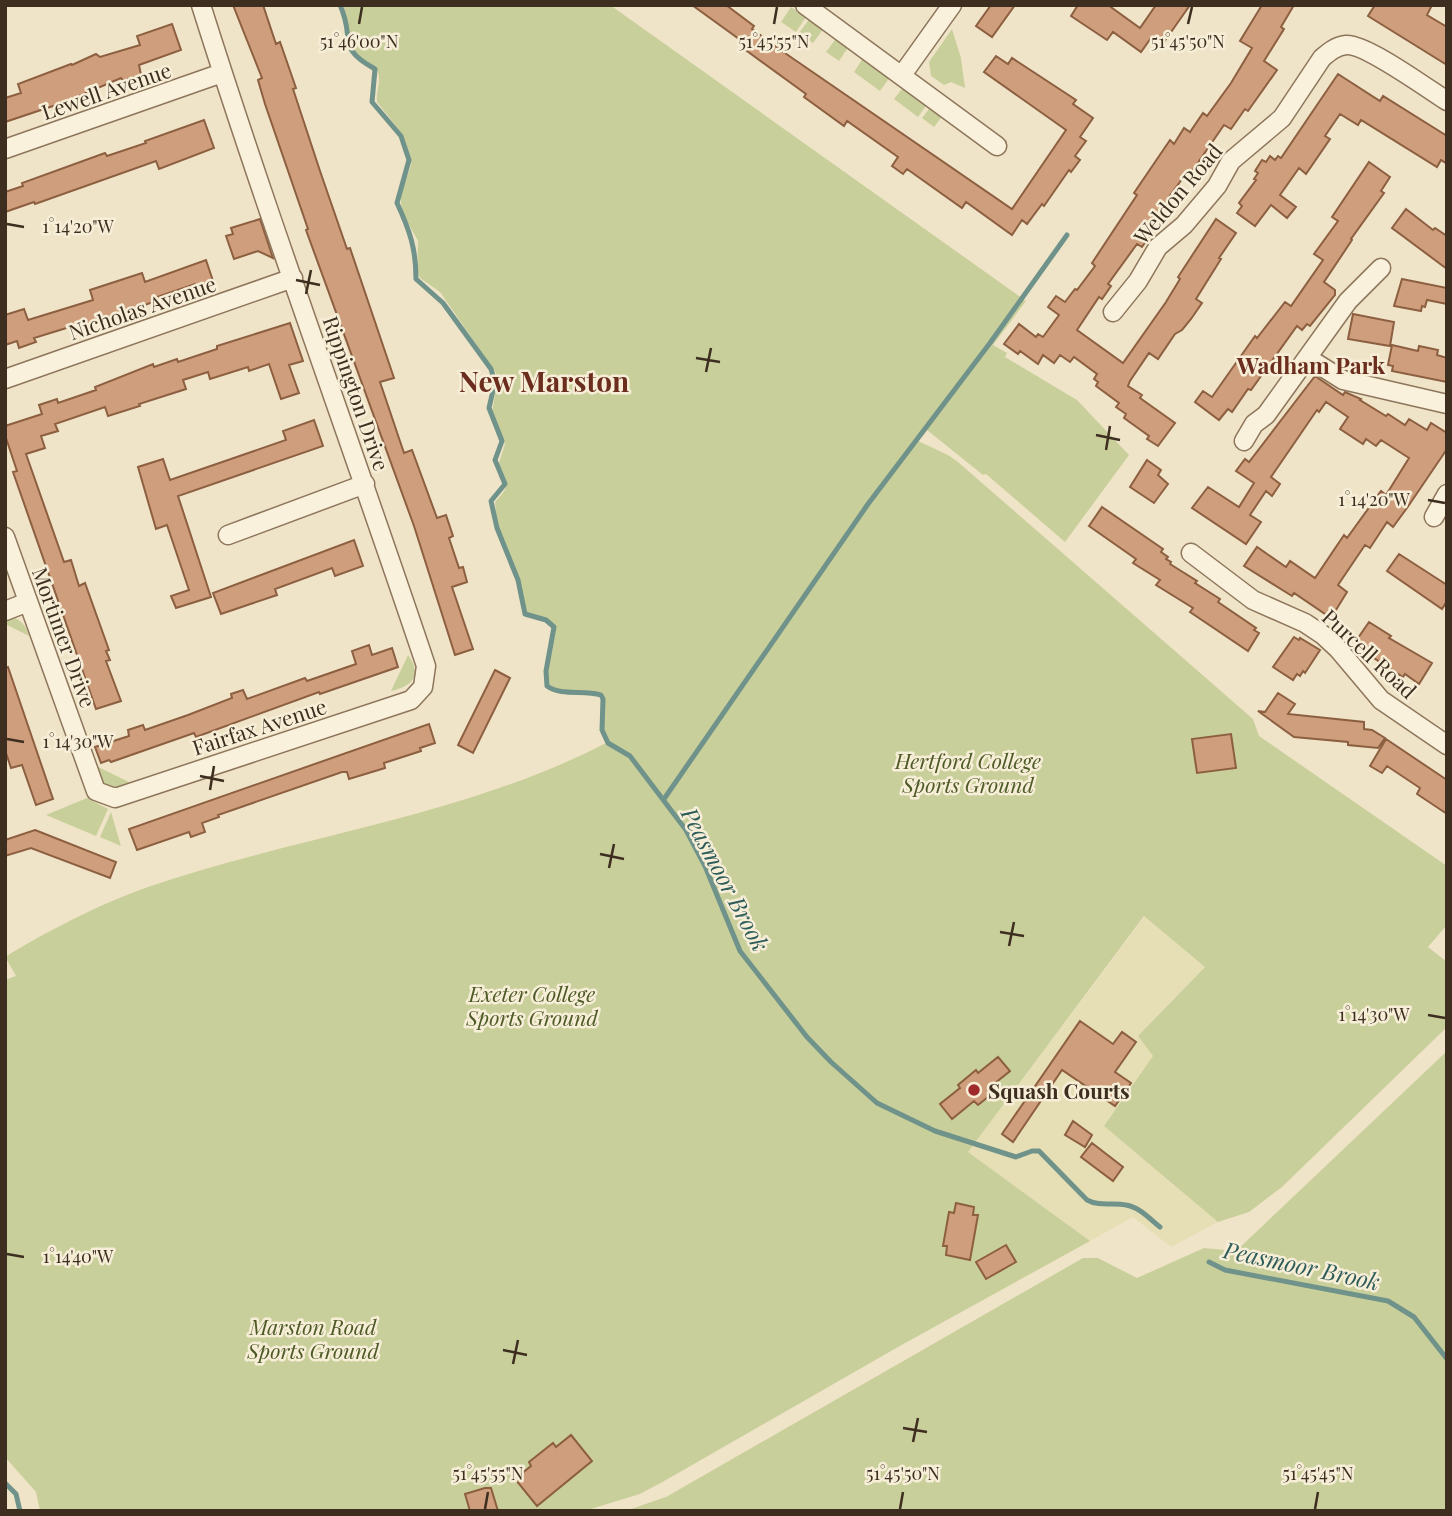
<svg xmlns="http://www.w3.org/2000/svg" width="1452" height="1516" font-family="'Playfair Display',serif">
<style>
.farmland{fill:#e6deb5}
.green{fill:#c9cf9b}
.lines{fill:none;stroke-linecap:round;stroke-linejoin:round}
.stream{stroke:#6f938a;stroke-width:5}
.building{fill:#cf9f7d;stroke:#8d5f41;stroke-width:2}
.minor-casing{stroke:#8d765c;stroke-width:21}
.minor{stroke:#faf1dc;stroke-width:18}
.ticks{fill:none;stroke:#3d2e20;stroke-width:2.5}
.poi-dot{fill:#9e2a2b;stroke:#f7eed8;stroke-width:2.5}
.labels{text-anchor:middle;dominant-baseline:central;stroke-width:5;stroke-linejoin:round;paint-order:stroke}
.street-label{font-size:21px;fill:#3d2e20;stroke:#f7eed8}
.park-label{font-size:21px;font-style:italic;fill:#4d5a26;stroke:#f7eed8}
.poi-label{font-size:21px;font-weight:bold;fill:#3d2e20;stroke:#f7eed8;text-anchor:start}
.neighbourhood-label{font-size:23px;font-weight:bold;fill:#6b2e1e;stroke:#f7eed8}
.water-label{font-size:23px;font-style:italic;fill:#2f5d5a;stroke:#f7eed8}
.district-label{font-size:28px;font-weight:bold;fill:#6b2e1e;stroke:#f7eed8}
.ticks-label{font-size:18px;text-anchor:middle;fill:#3d2e20;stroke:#f7eed8;stroke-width:5;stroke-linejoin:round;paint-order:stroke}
</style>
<rect width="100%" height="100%" fill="#f0e4c8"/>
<!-- farmland -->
<path class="farmland" d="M1145,916l60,51 -67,69 15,20 -49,70 114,96 -47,25 -38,-30 -43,24 -122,-89z"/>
<!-- green -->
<path class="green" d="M343,5h267l416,296 -33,44 14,8 -2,4 72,43 52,55 -64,87 -79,-68 -3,1 -56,-45 -9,11 30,14 10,7 295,257 6,17 188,130v59l-19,22 19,15v65l-165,160 -33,25 -31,10 -114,-96 49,-70 -15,-20 67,-69 -61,-51 -176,236 122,89 -192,106 -232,133 -26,14 -56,17h-544l-4,-19 -31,-35v-477l11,-4 -11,-19c42,-26 97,-54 143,-70 152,-52 316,-70 460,-145l-6,-12 1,-31 -2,-4c-17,-6 -39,2 -54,-9l-1,-15 8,-44 -8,-6 -21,-7 -3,-23 -25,-63 -2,-26c17,-18 11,-16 3,-36l7,-22 -13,-32 5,-28 -1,-11 -56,-81 -20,-14 -3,-7 1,-30 -15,-27 -2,-10v-10l10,-29 -4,-19 -4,-11 -26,-33c-1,-8 2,-15 2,-22 1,-21 -23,-17 -28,-31 -4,-15 -2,-29 -8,-44z
M791,7l15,10 -10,15 -15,-10z
M810,18l14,10 -11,15 -14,-10z
M952,29l9,29 4,30 -14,-6 -7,3 -13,-9 -2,-14z
M837,37l12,9 -10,15 -13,-9z
M863,58l27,19 -10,14 -26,-19z
M905,85l23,18 -10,14 -24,-18z
M932,105l11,10 -9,12 -12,-9z
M5,614c14,5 20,8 24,22l-24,-12z
M408,655c15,21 4,31 -17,36z
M92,764l37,18 -11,7c-17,-4 -21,-8 -26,-25z
M87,798l21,11 -12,27 -50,-21z
M111,812l10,34 -21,-9z
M1447,1051v460h-822l41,-14 417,-239h15l39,20 67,-30 32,3z"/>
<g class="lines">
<!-- stream -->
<path class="stream" d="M340,5c16,35 -5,42 35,64l-3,33 29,34 8,24 -12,43c13,28 19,46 19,76l27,24 48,66 4,13 -6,26 13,33 -7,19 10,24 -14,17 6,27 21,52 7,34 21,6 8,7 -8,44 1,15c15,11 37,3 54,9l2,4 -1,31 6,13 22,13 56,74 19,36 35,85 67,86 24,25 46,41 58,28 81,26 16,-6h7l48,49c13,7 25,2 39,5 13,2 24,14 34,22
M664,799l204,-295 122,-161 77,-108
M1209,1262l16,8 163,31 26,16 33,42
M5,1483l11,11 4,17"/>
</g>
<!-- building -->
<path class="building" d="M233,5h30l13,39 4,-2 16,46 -3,1 27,82 27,78 3,-1 44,130 -14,4 24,71 8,-3 25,68 9,-3 7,21 -4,2 10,30 4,-1 4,15 -15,5 21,62 -18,6 -41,-129 -108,-296 2,-1 -43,-125 -7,-24 4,-2z
M692,5h34l28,21 -2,3 30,22 230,158 54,-79 -82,-58 12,-16 12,8 4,-6 64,42 -3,4 20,14 -13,19 6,4 -11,15 5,4 -9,12 -2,-2 -25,36 -2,-2 -15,20 -5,-4 -10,15 -46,-33 -4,6 -55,-39 -4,5 -11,-8 6,-9 -51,-36 -3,5 -40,-29 2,-3 -59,-43 3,-4z
M991,5h24l-23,32 -16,-11z
M1078,5h30l32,23 16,-23h34l-28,40 -11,-7 -10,14 -28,-20 -6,8 -36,-24z
M1262,5h32l-13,22 3,2 -20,32 13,9 -29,41 -3,-2 -14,20 -7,-4 -36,52 -3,-2 -16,22 3,2 -21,31 2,1 -11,16 -5,-3 -29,40 3,2 -9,13 -3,-2 -22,33 46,33 43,-61 14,-23 -2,-2 38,-58 20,14 -17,25 2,1 -25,40 6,4 -11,16 -9,11 -7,4 -17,25 -9,-6 -19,28 -2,5 14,9 -2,3 35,25 -17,23 -11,-7 2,-3 -25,-18 2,-4 -10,-7 3,-4 -23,-17 2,-4 -4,-3 3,-5 -23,-17 -4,5 -10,-7 -6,8 -11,-8 -5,9 -18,-13 -2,3 -14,-10 15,-20 17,13 2,-3 5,3 16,-22 -11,-8 8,-11 9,6 10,-13 2,1 18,-24 -3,-3 45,-68 -3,-2 36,-53 4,4 10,-16 6,4 13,-19 4,3 24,-33 21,-35 -12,-7z
M1375,5h57l-5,10 20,12v38l-79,-49z
M172,24l9,26 -42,15 2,10 -18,6 -2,-3 -56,24 -60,20v-24l16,-5 -3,-9 53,-20 1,1 24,-11 4,3 40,-12 -3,-9z
M1338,74l42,27 3,-5 64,40v28l-6,-4 -4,7 -76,-47 -3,5 -18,-11 -15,22 5,3 -24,35 -7,-6 -19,27 16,12 -9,11 -16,-13 -16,21 -18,-13 5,-7 -3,-3 17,-23 -2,-1 4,-6 -3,-2 7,-11 4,2 4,-6 5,4 3,-4 3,2z
M204,120l10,28 -55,21 -3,-8 -121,43 -1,-2 -29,10v-20l18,-6 -1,-3 83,-30 2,3 39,-13 -1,-2z
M1369,162l21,15 -9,14 3,2 -33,46 1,1 -28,42 11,8v5l-25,31 -3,-2 -5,6 -5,-4 -46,64 -3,-1 -16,23 -4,-3 -9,11 -24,-18 8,-11 9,6 43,-61 2,2 28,-36 6,4 32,-46 -9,-6 24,-33 -6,-4z
M1406,209l27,21 2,-2 12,8v33l-55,-41z
M260,219l13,39 -15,-7 -24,8 -8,-23 7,-2 -2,-6z
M206,260l7,21 -17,7 -1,-4 -38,13 2,3 -83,29 -3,-3 -39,12 2,4 -17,6 -2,-7 -12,4v-30l19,-6 4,11 65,-20 -3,-10 52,-17 3,9z
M1402,279l45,9v16l-20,-4 -2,7 -3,-1 -1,5 -27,-5z
M1353,314l41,8 -4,24 -42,-7z
M290,323l13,38 -14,4 10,28 -18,6 -12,-35 -20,7 -1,-4 -38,12 -2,-7 -25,8 3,9 -47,15 1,2 -32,10 -3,-9 -50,17 3,7 -17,5 4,12 -19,6 38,108 7,-2 8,26 6,-3 24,67 -3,1 4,9 -4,1 15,40 -25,8 -83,-237 4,-1 -12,-36v-9l37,-12 -3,-9 18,-6 1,4 38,-13 -1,-3 58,-23 1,3 23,-8 1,3 39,-13v-3z
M1392,345l26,6 1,-5 19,4 -1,5 10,3v24l-55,-11 1,-5 -5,-1z
M1315,376l28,19 2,-3 16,7 -1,1 26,16 2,-2 17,11 4,-6 18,11 4,-7 16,10v16l-40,59 -14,19 -6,-5 -17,26 -5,-3 -27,40 9,7 -16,26 -37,-25 -2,3 -48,-30 13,-19 29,20 4,-6 25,17 29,-43 3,3 34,-47 5,4 23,-37 -28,-18 -5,6 -10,-7 -3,5 -23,-15 8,-12 -22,-15 -7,10 -2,-2 -46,67 9,7 -8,12 -6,-5 -16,24 11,7 -15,22 -54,-36 16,-21 31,20 15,-24 -18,-12 9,-12 4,3z
M314,420l9,26 -145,50 33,101 -35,11 -5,-12 18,-6 -22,-65 -11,4 -18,-62 25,-8 7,21 116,-40 -3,-9z
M1147,460l14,10 -3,5 10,9 -14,19 -24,-16z
M1102,507l61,42 -2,3 7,5 -2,2 5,3 -1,2 27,17 -2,2 25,16 -2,3 38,26 -2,2 5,3 -11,18 -58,-39 3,-4 -37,-23 4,-5 -27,-17 3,-4 -47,-33z
M354,540l9,26 -28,10 -3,-8 -57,21 2,6 -56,19 -8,-21z
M1399,554l48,31v16l-5,8 -55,-38z
M1369,622l22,14 -2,2 43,25 -13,21 -14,-10 -2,3 -43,-28 3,-4 -7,-4z
M1294,637l5,3 1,-2 20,12 -15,23 -2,-2 -3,5 -3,-2 -4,6 -20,-13z
M369,645l3,10 20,-7 6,19 -78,27 -1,-2 -123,45 -2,-4 -83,29 -2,-2 -8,3 -6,-16 34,-11 -1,-6 15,-5 2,5 43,-15 44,-17 -1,-4 12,-4 4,9 58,-21 2,3 49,-17 -4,-13z
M8,667l45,132 -17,6 -14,-40 -11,3 -6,-18v-82z
M495,670l15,8 -37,75 -15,-8z
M1278,693l17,11 -7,10 76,8v7l8,1 13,8 -7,10 -30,-3v-3l-54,-5 -36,-26 7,1z
M429,724l6,19 -15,5 1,3 -37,12 1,5 -36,11 -2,-7h-5l-124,43 1,2 -17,6 3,9 -14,5 -2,-5 -52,18 -8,-21z
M1231,734l5,34 -39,5 -5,-34z
M1386,739l61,41v34l-30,-20 3,-6 -33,-22 -5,7 -12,-7z
M35,830l81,32 -6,16 -79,-30 -26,8v-16z
M1080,1021l33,23 9,-12 14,10 -21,30 16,11 -16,23 -53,-36 -49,72 -11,-8z
M998,1057l12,14 -21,17 4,5 -15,12 -4,-4 -22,18 -12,-15 20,-16 -2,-3 18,-15 2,3z
M1073,1121l19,14 -7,12 -20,-12z
M1092,1143l31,24 -10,14 -32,-24z
M956,1203l18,4 -1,8h5l-8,45 -24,-5 1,-9h-4l6,-34 5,1z
M1006,1245l10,17 -30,17 -10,-17z
M571,1435l21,26 -55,45 -22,-27 16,-13 -2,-4 24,-19 3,4z
M485,1488h6l7,23h-28l-5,-17z"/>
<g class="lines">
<!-- minor casing -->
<g class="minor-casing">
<path id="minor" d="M805,5l192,141
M902,75l50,-70
M5,149l217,-76
M1113,312l25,-31 20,-34 26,-22 33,-39 14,-25 51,-43 40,-60c7,-6 14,-12 24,-13 19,-2 82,44 101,56
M1308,358l35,22 104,24
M5,379l288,-101
M1244,441l10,-17 12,-9 82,-114 33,-33
M1434,517l13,-23
M228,535l137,-51
M5,537l91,254 19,7 296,-98 12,-13 3,-21c-74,-221 -155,-439 -225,-661
M1191,553l62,47 52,23 18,12 15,14 43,51 66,45
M5,611l23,-9"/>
</g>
<!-- minor -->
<use href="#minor" class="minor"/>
</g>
<!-- ticks -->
<path class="ticks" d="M359,24l3,-17M774,24l3,-17M1188,24l4,-17M7,224l17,3M296,280l24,5M306,294l5,-24M696,358l24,4M706,372l5,-24M1096,435l24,5M1106,450l4,-24M1428,500l17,3M7,739l17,3M200,776l24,5M210,790l4,-24M600,854l24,5M609,868l5,-24M1000,932l24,4M1009,946l5,-24M1428,1015l17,3M7,1254l17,3M503,1350l24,5M513,1364l5,-24M903,1428l24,4M913,1442l5,-24M485,1509l3,-17M900,1509l3,-17M1315,1509l3,-17"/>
<!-- markers -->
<circle class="poi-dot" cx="974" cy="1090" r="7"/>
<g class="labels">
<!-- street labels -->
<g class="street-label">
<text transform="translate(106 90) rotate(-19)">Lewell Avenue</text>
<text transform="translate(1177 193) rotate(-50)">Weldon Road</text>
<text transform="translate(142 307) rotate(-19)">Nicholas Avenue</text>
<text transform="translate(357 393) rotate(71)">Rippington Drive</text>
<text transform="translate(65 637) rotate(70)">Mortimer Drive</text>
<text transform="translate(1370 653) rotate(43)">Purcell Road</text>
<text transform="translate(259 726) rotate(-18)">Fairfax Avenue</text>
</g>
<!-- park labels -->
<g class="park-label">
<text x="968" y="760">Hertford College<tspan x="968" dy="24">Sports Ground</tspan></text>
<text x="532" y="993">Exeter College<tspan x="532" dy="24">Sports Ground</tspan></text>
<text x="313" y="1326">Marston Road<tspan x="313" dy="24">Sports Ground</tspan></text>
</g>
<!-- poi labels -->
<g class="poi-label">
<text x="988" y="1090">Squash Courts</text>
</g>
<!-- neighbourhood labels -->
<g class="neighbourhood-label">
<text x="1311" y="364">Wadham Park</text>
</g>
<!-- water labels -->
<g class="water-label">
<text transform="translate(726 879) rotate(62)">Peasmoor Brook</text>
<text transform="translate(1302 1265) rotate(12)">Peasmoor Brook</text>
</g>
<!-- district labels -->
<g class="district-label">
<text x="544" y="380">New Marston</text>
</g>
</g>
<g class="ticks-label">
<text x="359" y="48">51°46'00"N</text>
<text x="774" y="48">51°45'55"N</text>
<text x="1188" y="48">51°45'50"N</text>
<text x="78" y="233">1°14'20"W</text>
<text x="1374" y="506">1°14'20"W</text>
<text x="78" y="748">1°14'30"W</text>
<text x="1374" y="1021">1°14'30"W</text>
<text x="78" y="1263">1°14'40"W</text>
<text x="488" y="1480">51°45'55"N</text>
<text x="903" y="1480">51°45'50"N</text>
<text x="1318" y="1480">51°45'45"N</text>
</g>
<!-- border -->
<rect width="1452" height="1516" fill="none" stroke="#3d2e20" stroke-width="14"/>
</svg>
